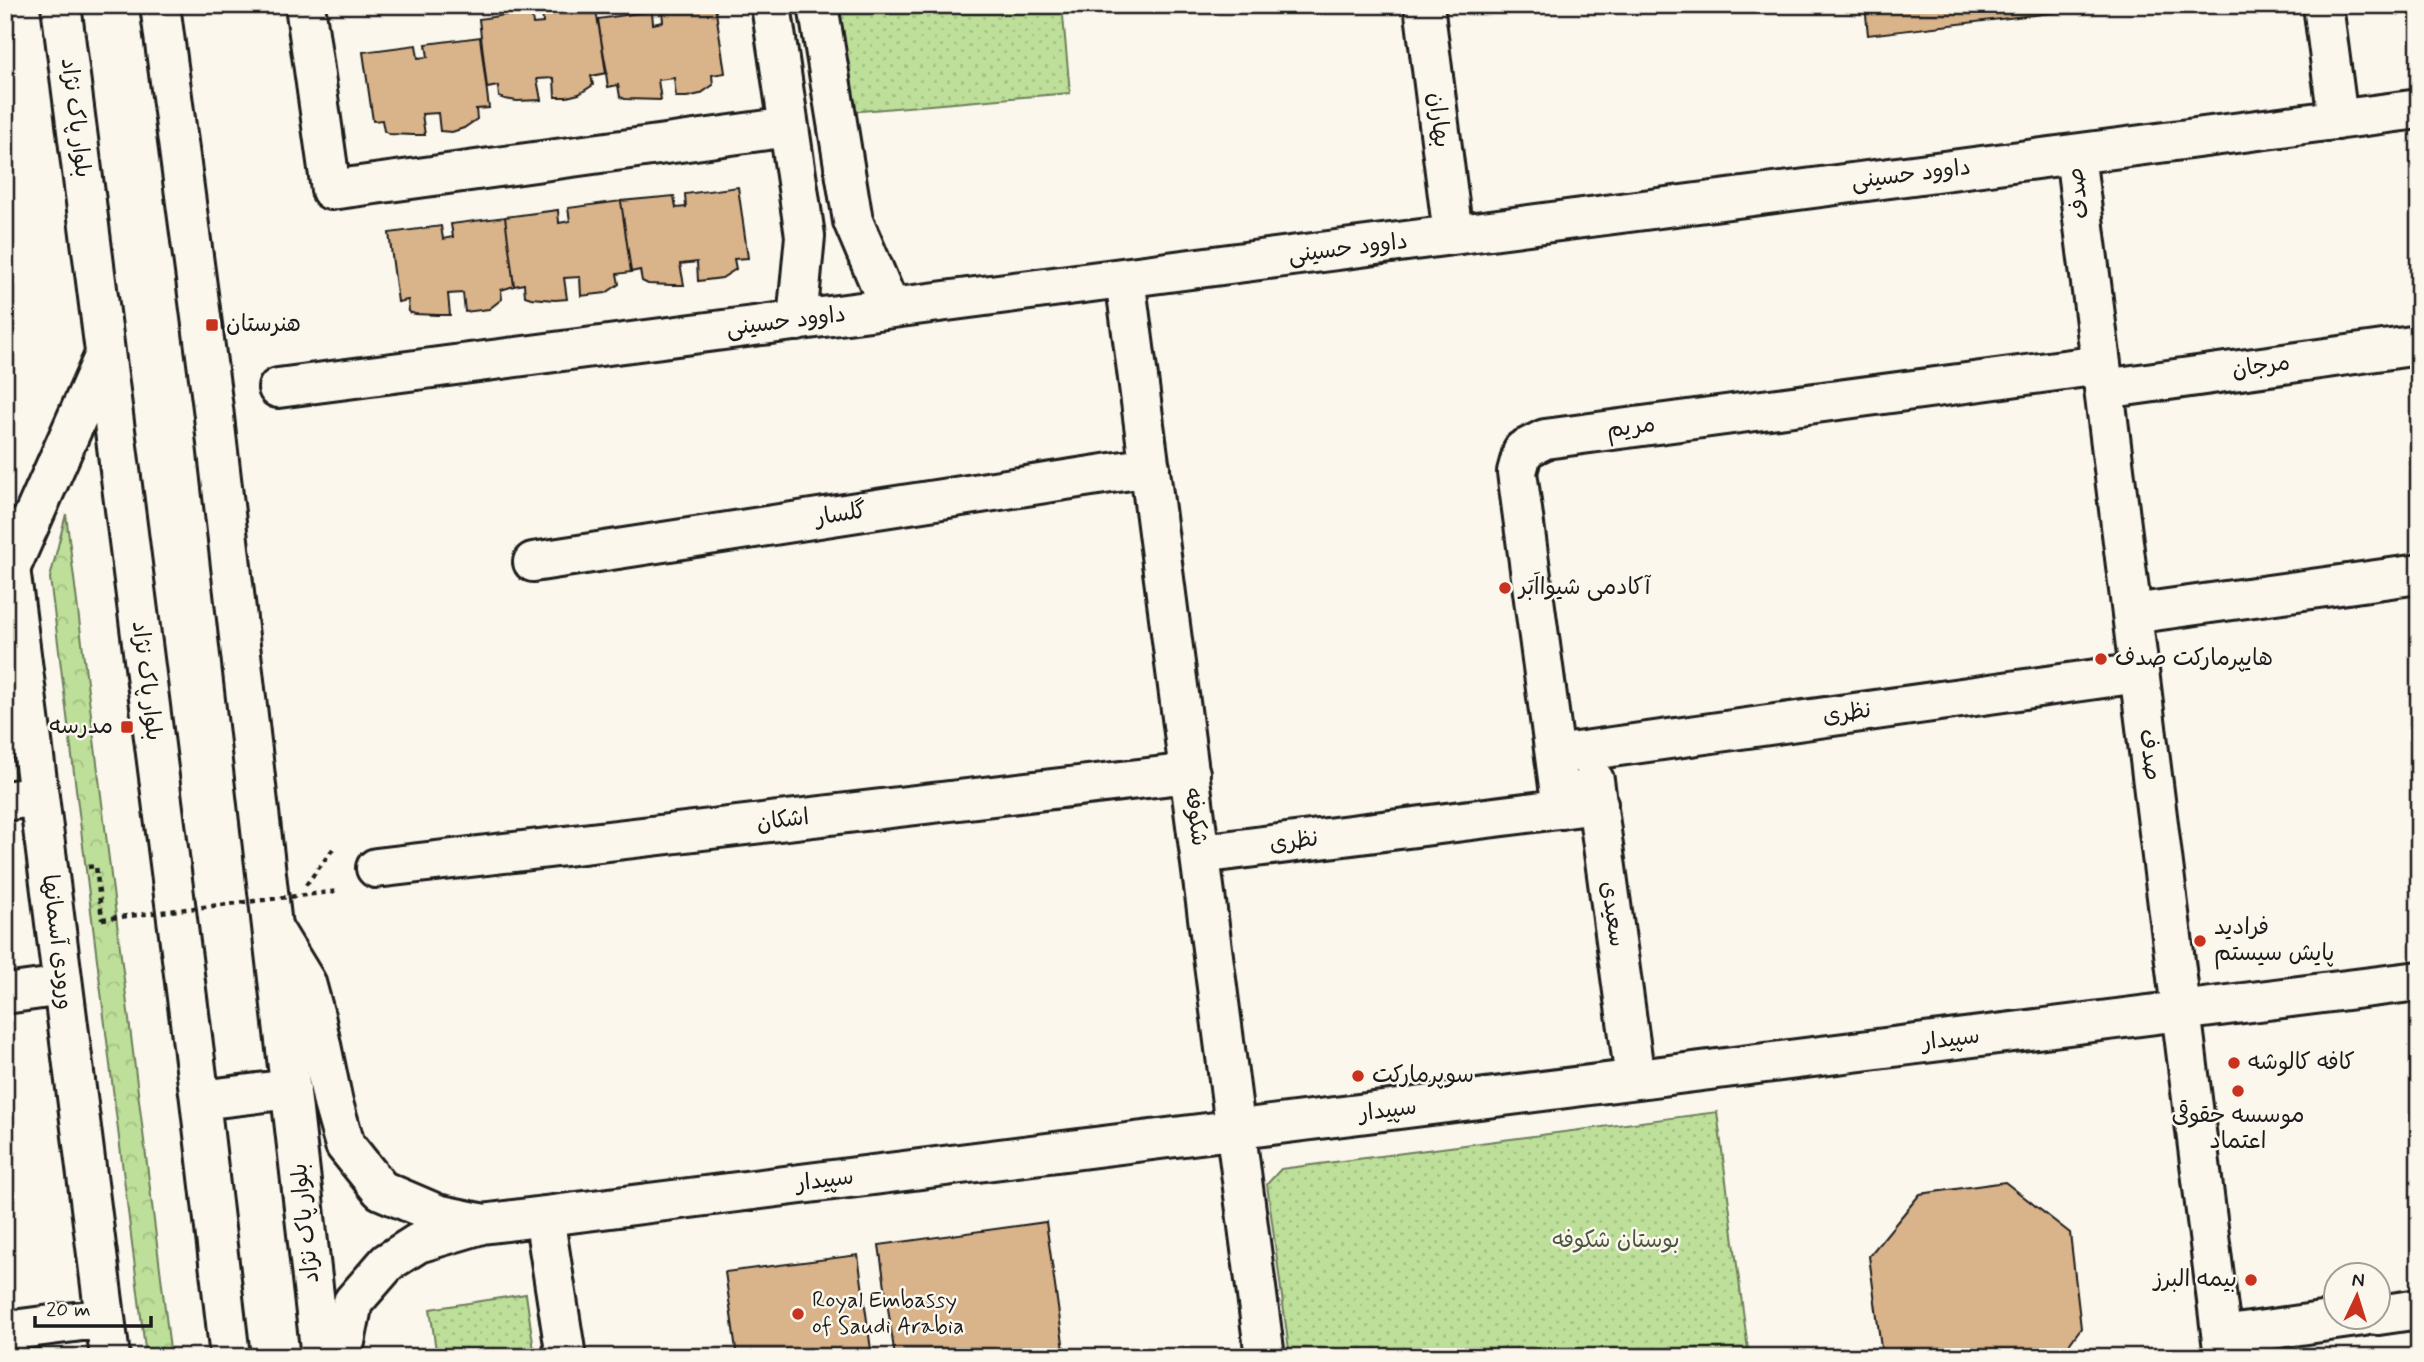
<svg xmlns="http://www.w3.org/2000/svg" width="2424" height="1362" font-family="Mynerve,'Playpen Sans Arabic',sans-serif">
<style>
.green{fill:url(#green-dots);stroke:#6c7e5a;stroke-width:2}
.forest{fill:url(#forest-crowns);stroke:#6c7e5a;stroke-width:2}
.building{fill:#d9b38a;stroke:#1c1c1c;stroke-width:2}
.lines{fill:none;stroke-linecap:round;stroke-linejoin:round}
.minor-casing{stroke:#1c1c1c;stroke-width:44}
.major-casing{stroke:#1c1c1c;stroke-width:44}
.path{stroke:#1c1c1c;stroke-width:4.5;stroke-dasharray:5 5;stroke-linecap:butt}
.minor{stroke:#fbf7ec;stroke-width:38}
.major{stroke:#fbf7ec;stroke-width:38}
.path-bridge{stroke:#1c1c1c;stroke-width:4.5;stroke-dasharray:5 5;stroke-linecap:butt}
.poi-dot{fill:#c8321e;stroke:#fbf7ec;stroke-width:2.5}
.labels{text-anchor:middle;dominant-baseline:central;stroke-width:5;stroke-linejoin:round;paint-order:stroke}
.street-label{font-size:23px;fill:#1c1c1c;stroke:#fbf7ec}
.poi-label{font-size:23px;fill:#1c1c1c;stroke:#fbf7ec;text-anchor:start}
.park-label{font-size:23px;fill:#4c5642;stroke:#fbf7ec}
</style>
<defs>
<pattern id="green-dots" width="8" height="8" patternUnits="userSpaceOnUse" patternTransform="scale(1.75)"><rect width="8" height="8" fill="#bddf99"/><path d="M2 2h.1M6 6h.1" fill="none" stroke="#a2bf83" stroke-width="1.8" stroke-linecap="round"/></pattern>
<pattern id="forest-crowns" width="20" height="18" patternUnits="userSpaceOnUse" patternTransform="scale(1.75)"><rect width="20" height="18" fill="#bddf99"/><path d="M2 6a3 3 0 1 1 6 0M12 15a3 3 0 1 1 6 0" fill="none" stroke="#a2bf83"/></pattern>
</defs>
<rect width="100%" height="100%" fill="#fbf7ec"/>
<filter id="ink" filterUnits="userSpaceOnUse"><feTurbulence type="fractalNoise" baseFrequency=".0143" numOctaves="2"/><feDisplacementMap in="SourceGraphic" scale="14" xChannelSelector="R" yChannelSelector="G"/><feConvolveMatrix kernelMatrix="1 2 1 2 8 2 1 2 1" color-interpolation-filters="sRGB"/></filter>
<g filter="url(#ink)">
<!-- green -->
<path class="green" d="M840,5h222l8,88 -220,19z
M1717,1112l32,245h-459l-23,-173 14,-15z
M526,1294l9,63h-98l-7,-48z"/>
<!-- forest -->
<path class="forest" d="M66,514l105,843h-25l-96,-779z"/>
<!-- building -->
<path class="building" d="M572,5h23l12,68 -16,3 2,9 -14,9 -12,3h-12l-1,-19 -17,1 4,21 -24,1 -12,-2 -6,-2 -1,-11 -11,2 -8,-69 52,-8 2,13 10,-1 -1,-14z
M692,5h23l10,68 -13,2 1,10 -13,9 -13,3h-11l-2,-19 -16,2 3,20 -36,-1 -5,-2 -2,-12 -10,2 -10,-68 54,-8 1,13 10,-2 -1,-13z
M1865,5h252l-249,30z
M480,37l9,71 -13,1 1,10 -13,9 -12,4 -12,-1 -2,-18 -16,1 3,21h-12l-24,-1 -5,-3 -2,-11 -9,1 -10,-69 53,-7 2,13 10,-1 -2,-13z
M738,187l10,71 -14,1 2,10 -14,9 -24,3 -1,-19 -17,2 4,21h-13l-23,-1 -6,-3 -2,-11 -9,2 -10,-71 53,-5 2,12 10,-1 -1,-13z
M621,201l10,71 -14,2 2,10 -13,9 -25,3 -1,-19 -16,1 3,21 -12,1 -24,-2 -6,-2 -1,-12 -10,2 -9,-69 53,-7 1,13 11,-2 -2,-13z
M505,217l9,69 -13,4 1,9 -13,10 -24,3 -2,-19 -15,1 2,21h-12l-23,-1 -6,-2 -1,-12 -10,2 -9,-69 52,-7 2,13 10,-2 -2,-13z
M2005,1182l65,51 11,95 -21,29h-166l-13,-9 -12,-92 51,-62z
M1046,1222l19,135h-170l-16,-112z
M858,1255l14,102h-135l-12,-85z"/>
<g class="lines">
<!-- minor casing -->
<g class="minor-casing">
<path id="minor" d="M305,5l26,185 458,-63
M771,5l34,231 -8,85
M818,5l35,216 37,87
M1424,5l29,230
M2323,5l15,115
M2075,154l149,1203
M1125,278l140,1079
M278,388l2141,-279
M2104,389l315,-44
M5,528l105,829
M533,562l617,-95
M2132,614l287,-40
M1555,755l584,-82
M1594,780l41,299
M5,801l34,-5
M1562,809l-45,-337 6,-22 22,-11 556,-74
M1200,854l398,-50
M376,868l814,-95
M273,929l33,54 9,33 18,87 12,42 36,45 56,24 43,9
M5,994l58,-8
M544,1216l22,141
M2378,1315l41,-6
M5,1331l100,-13
M2222,1336l142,-20
M342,1357l11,-55 35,-40 30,-19 64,-19 1937,-243"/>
</g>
<!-- major casing -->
<g class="major-casing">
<path id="major" d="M61,5l139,1095 30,257
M160,5l53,403 108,949
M10,569l94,-212
M200,1100l91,-11"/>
</g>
<!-- path -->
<path class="path" d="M88,867l8,-1 6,53
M306,885l27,-36"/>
<!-- minor -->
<use href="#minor" class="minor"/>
<!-- major -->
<use href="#major" class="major"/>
<!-- path-bridge -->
<path class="path-bridge" d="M102,919l237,-28"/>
</g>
</g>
<!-- markers -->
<g class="poi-dot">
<rect x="205" y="318" width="14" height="14" rx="3.5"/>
<circle cx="1505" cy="588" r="7"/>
<circle cx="2101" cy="659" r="7"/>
<rect x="120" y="720" width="14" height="14" rx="3.5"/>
<circle cx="2200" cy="941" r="7"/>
<circle cx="2234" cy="1063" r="7"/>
<circle cx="1358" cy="1076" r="7"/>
<circle cx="2238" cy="1091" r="7"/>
<circle cx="2251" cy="1280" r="7"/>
<circle cx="798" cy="1314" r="7"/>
</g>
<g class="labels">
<!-- street labels -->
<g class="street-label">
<text transform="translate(75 118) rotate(83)">بلوار پاک نژاد</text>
<text transform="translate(1438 120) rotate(83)">بهاران</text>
<text transform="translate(1911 175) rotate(-7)">داوود حسینی</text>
<text transform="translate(2079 193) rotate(-97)">صدف</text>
<text transform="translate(1348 249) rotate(-7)">داوود حسینی</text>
<text transform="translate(786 322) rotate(-7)">داوود حسینی</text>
<text transform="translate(2261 367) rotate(-8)">مرجان</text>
<text transform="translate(1631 428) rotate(-8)">مریم</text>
<text transform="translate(841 515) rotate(-9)">گلسار</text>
<text transform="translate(146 681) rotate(83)">بلوار پاک نژاد</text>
<text transform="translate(1847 714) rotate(-8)">نظری</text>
<text transform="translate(2149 755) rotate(83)">صدف</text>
<text transform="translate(1195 817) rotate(83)">شکوفه</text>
<text transform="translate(783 821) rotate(-7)">اشکان</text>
<text transform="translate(1294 842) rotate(-7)">نظری</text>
<text transform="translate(1612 914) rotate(82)">سعیدی</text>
<text transform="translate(57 942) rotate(83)">ورودی آسمانها</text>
<text transform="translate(1951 1040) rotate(-7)">سپیدار</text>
<text transform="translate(1388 1111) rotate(-7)">سپیدار</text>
<text transform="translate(825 1181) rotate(-7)">سپیدار</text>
<text transform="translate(306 1223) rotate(-96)">بلوار پاک نژاد</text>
</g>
<!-- poi labels -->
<g class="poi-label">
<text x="226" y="325">هنرستان</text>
<text x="1519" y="588">آکادمی شیوااَبَر</text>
<text x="2115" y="659">هایپرمارکت صدف</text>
<text x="113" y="727" text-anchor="end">مدرسه</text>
<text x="2214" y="928">فرادید<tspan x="2214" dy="26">پایش سیستم</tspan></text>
<text x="2248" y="1063">کافه کالوشه</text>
<text x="1372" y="1076">سوپرمارکت</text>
<text x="2238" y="1116" text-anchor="middle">موسسه حقوقی<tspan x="2238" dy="26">اعتماد</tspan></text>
<text x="2237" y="1280" text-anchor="end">بیمه البرز</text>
<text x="812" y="1301">Royal Embassy<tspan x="812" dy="26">of Saudi Arabia</tspan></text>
</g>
<!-- park labels -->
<g class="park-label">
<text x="1616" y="1241">بوستان شکوفه</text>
</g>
</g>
<!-- margin -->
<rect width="2424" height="1362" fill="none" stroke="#fbf7ec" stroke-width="28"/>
<rect x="14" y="14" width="2396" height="1334" fill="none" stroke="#1c1c1c" stroke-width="2.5" filter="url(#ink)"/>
<!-- north arrow -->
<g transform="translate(2357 1296) rotate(4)"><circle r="33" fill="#fbf7ec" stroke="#a29f99" stroke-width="2"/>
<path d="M0-5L12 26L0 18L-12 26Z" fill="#c8321e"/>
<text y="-10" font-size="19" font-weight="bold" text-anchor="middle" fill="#1c1c1c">N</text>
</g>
<!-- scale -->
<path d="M35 1316v10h116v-10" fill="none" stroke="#1c1c1c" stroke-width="3.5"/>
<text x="46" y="1316" font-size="21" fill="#1c1c1c" stroke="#fbf7ec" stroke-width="5" paint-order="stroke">20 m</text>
</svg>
